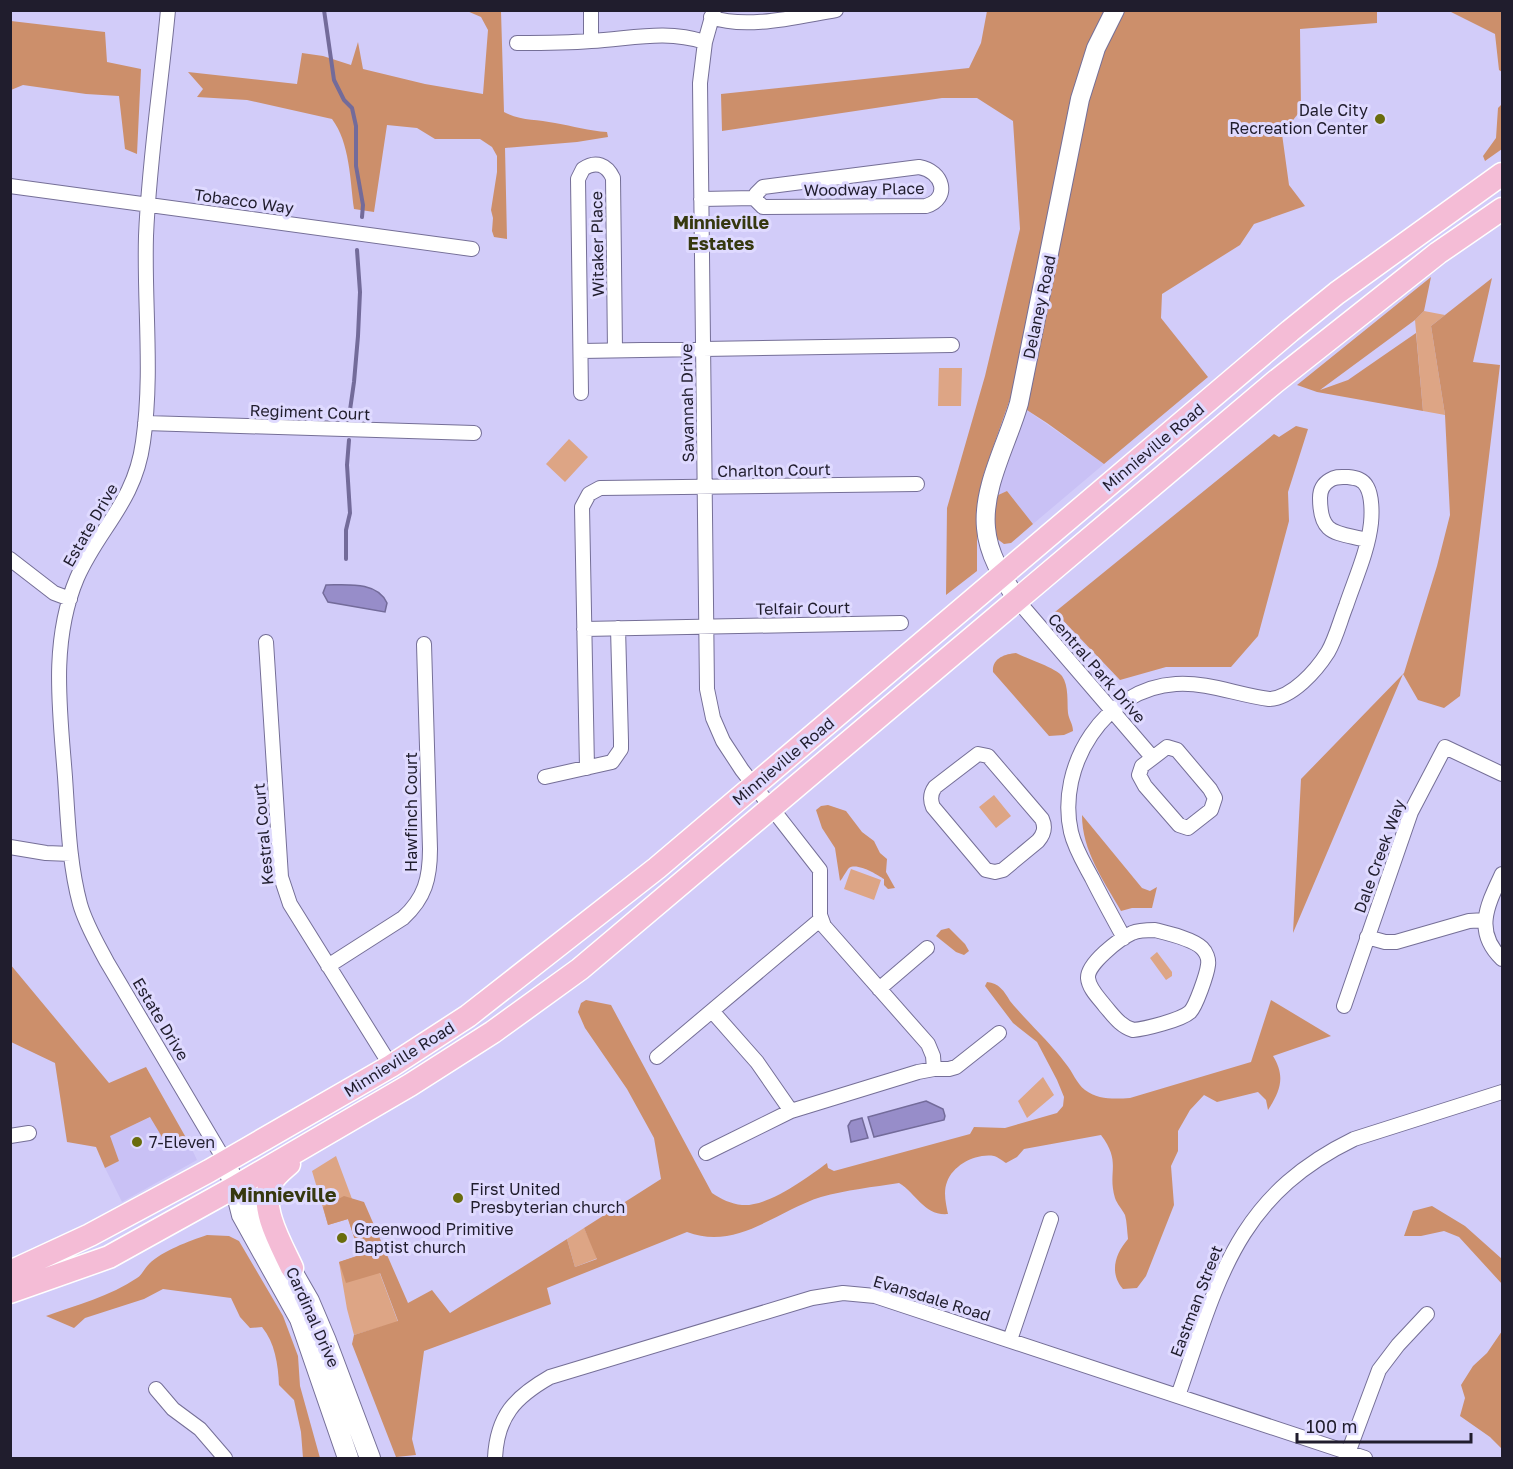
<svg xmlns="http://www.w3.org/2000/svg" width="1513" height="1469" font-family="'Golos Text',sans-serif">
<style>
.built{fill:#c9c1f5}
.green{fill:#dda585}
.forest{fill:#cc8f6b}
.water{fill:#978dc9;stroke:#736b9a;stroke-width:1.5}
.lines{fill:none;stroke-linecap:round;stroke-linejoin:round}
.stream{stroke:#736b9a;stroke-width:4}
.minor-casing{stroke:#756f97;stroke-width:16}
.tertiary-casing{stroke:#756f97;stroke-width:20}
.secondary-casing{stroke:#756f97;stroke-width:22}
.primary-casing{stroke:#fff;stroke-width:25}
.minor{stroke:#fff;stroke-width:14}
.tertiary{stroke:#fff;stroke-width:18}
.secondary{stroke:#fff;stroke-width:20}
.primary{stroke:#f4bcd6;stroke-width:22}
.poi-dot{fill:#696c0d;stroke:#dfdaff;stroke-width:2}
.labels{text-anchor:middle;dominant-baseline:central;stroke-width:6;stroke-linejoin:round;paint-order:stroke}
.poi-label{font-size:16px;fill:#201d2d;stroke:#dfdaff;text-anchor:start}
.street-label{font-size:16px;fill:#201d2d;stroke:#dfdaff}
.neighbourhood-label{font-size:18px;font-weight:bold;fill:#36380f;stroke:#dfdaff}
.quarter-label{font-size:20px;font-weight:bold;fill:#36380f;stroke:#dfdaff}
</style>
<rect width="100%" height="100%" fill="#d2ccf9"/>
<!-- built -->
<path class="built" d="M1025,409l79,55 -71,60 -26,-33 -11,5z
M151,1117l11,20 16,8 11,-2 8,17 -75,42 -17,-34 14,-7 -10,-25z"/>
<!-- green -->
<path class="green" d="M1424,311l21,4 -14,11 14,89 -22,-4 -8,-91z
M939,368h23l-1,38h-23z
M569,439l19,18 -23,25 -19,-18z
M994,795l17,21 -15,12 -17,-21z
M851,869l30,11 -7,20 -30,-11z
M1157,952l15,20v4l-6,4 -16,-22z
M1043,1077l11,18 -27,23 -9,-17z
M336,1156l62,166 -44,13 -7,-26 -8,-47 21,-7 -12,-36 -20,6 -16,-54z
M584,1228l14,30 -23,9 -8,-28z"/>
<!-- forest -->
<path class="forest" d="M467,11h34l3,101c17,9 33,7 51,11 18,3 34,8 52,9l1,5 -31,5 -72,6 2,91 -13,-2 -2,-6 1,-13 -2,-8 6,-38v-16l-5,-9 -12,-8h-45l-18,-11 -30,-3 -13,87 -20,-3c-4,-29 -4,-66 -22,-90l-85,-19 -50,-3 6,-8 -15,-17 109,12 5,-31 21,3 28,9 7,-23 5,27 62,15 58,10 5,-64 -7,-13z
M987,11h393l-3,1v11l-77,6 1,81 -19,24 7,51 16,21 -51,18 -14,21 -78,49 -1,24 47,59 -104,87 -57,-41 -37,-24 -26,74 -7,37v61l-31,24 1,-87 38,-132 35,-147 -7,-108 -36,-23h-35l-220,33 -1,-37 248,-26 12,-25z
M1449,11h53v61l-3,-2 -4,-36z
M11,21l94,11 2,30 34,7 -4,85 -12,-5 -6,-53 -33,-2 -63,-9 -12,5z
M1502,104v45l-17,12 -2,-5 13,-18 2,-30z
M1431,277l-7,34 -9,9 -95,70 28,-10 68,-47 7,78 -106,-19 -20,-7z
M1492,278l-19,84 27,3 -40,331 -16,12 -26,-8 -15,-26 -110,259 8,-154 103,-106 33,-107 13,-51 -5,-100 -14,-89z
M1296,426l12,3 -20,63 1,29 -31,115 -27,31h-65l-46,13 -65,-68 219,-178 5,3z
M1007,491l26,33 -22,19 -7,1 -8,-6 -2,-17 2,-25z
M1016,653c10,5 42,16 46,23 7,10 5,26 6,37 1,7 5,11 5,18l-9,4 -15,1 -56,-64c-1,-14 12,-18 23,-19z
M828,805l18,6 16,21 12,9 6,12 7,6 -1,13 9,16 -7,1 -4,-4v-6c-6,-4 -27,-17 -35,-11 -3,3 -6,10 -9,13l-5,-33 -13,-20 -6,-18 5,-4z
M1082,815l60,73 8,3 7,-4 -5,21h-20l-11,3c-17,-30 -39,-60 -39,-96z
M949,928l16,16 4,7 -5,4 -8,-3 -20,-16 5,-6z
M10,964l99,119 37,-16 43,76 -11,3 -16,-9 -12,-20 -40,19 9,25 -14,7 -9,-21 -29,-5 -12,-79 -44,-21z
M987,982c12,1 17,9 23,19 18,22 39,40 56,63 7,8 10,19 19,26 13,10 30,9 45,8l121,-36 20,-62 60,36 -58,20c13,21 7,35 -5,54l-2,-10 -8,-8 -41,10 -13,-7 -14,15 -12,21v20l-7,15 3,39 -28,71 -9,12 -14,1c-14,-16 -8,-35 5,-50 -1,-8 -1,-17 -3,-24 -3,-6 -8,-11 -10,-17 -8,-27 7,-35 -14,-63l-77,14 -7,8 -11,6c-3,-2 -8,-6 -12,-7 -18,-3 -41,9 -47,26 -4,10 -1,22 1,32 -24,2 -31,-20 -49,-31 -26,4 -53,7 -78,14 -45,14 -84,54 -134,35l-140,56 4,16 -127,47 -12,88 4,16 -20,2 -44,-113 2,-9 44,-14 -18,-48 -34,10 -7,-21 21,-7 -12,-36 -20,6 -5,-18 21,-11 20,6 44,101 24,-13 18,23 117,-74 8,28 22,-8 -13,-31 77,-49 -7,-41 -27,-49 -42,-61 -7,-16 3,-9 5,-3 25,5 101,188c9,6 19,11 30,12 26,2 65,-27 85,-42l1,5 6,3 136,-37 4,-7 31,1 52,-15 6,-7 1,-9 -7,-17 -20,-38 -24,-19 -28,-37z
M1432,1206l33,20 37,33v25l-43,-47 -15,-6 -23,5h-17l9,-25z
M207,1235l22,1 10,5 44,75 15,40 2,30 20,72h-17l-2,-26 -7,-32 -15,-15c-1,-21 -4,-42 -17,-58l-12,1 -10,-11 -9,-19 -68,-9 -19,10 -59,19 -11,10 -28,-12c30,-11 65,-20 91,-38 5,-3 7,-9 12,-14 13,-13 40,-23 58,-29z
M1502,1331v118l-12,-12 -30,-21 5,-18 -4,-13 12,-19 14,-13z"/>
<!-- water -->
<path class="water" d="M326,585c20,0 51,-4 61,18l-2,9 -57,-10 -5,-9z
M926,1101l17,8 2,7 -1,4 -70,17 -6,-20z
M862,1118l6,20 -17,4 -3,-16 3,-5z"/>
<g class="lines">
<!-- stream -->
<path class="stream" d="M324,10l10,70 10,20 8,8 4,18v40l7,39 -1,12
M349,417l5,-35 4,-46 2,-44 -3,-42
M346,559v-29l4,-17 -3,-48 2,-25"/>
<!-- minor casing -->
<g class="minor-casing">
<path id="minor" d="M168,10c-7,75 -19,151 -22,226 -2,68 7,138 -3,206 -8,60 -44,86 -66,136 -27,64 -17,133 -12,199 3,43 4,86 15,127 6,21 17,39 27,58l118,199
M591,10v31
M711,17c36,13 88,-1 125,-7
M517,43c24,0 49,0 74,-2 40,-2 74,-12 114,1
M919,167c24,4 32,31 7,39l-163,1 -7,-7v-6l7,-7z
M10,186l462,63
M701,199l54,-1
M581,351l371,-6
M581,393l-3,-214 5,-10c13,-9 24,-4 30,9l2,172
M145,423l329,10
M10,559l44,34 16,6
M1017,600l135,157
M584,629l317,-6
M266,642l15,235 9,27 101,162
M1167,747l10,3 33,39 5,9 -4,12 -23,18 -9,-3 -34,-39 -6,-11 3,-9z
M978,754l10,2 54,63c4,9 2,15 -4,22l-35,29 -8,2 -9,-2 -53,-63c-3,-7 -3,-13 2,-20z
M587,768l-5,-261 7,-13 11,-6 317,-4
M545,777l67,-15 9,-13v-8l-3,-113
M10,847l36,6 25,1
M1502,874c-14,30 -29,57 0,85
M1155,930c12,3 38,9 47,18 4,4 7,11 6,17 -1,9 -12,41 -18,47 -9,8 -45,17 -57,18 -13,-4 -20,-15 -28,-24 -6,-8 -16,-17 -17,-28 -1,-14 31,-39 44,-45 7,-3 15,-3 23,-3z
M1367,937l18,5h11l73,-21 16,-1
M1124,938c-11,-20 -22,-40 -32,-60 -8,-15 -17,-29 -21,-46 -15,-66 34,-144 105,-148 33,-2 61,11 93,15 23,-1 47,-28 59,-47 8,-14 12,-31 18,-46 9,-27 22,-55 25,-83 1,-10 1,-27 -4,-36 -4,-8 -11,-9 -19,-10 -7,0 -12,-1 -18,3 -7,4 -10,10 -10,18 0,38 16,34 47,42
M328,966l75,-48c22,-20 27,-40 27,-69l-6,-205
M879,989l48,-41
M1344,1006l67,-194 34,-65 57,27
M712,1011l45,51 34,49 127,-39 16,-3 -1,-13 -5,-12 -104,-118 -4,-11v-45l-78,-100 -19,-29 -10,-23 -6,-29 -7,-606 5,-41 9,-32
M657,1057l164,-138
M934,1069h15l7,-2 43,-34
M10,1136l19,-3
M706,1153l85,-42
M1010,1340l41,-121
M156,1389l17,20 27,20 25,29
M1178,1396c40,-115 57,-199 176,-257l148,-47
M1348,1453l31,-83 19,-25 29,-31
M495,1458c2,-42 20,-61 55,-81l262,-79 31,-5 32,3 490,162"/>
</g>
<!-- tertiary casing -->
<g class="tertiary-casing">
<path id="tertiary" d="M1017,600c-14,-22 -29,-46 -31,-72 -4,-41 22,-86 33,-125l61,-304 16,-51 19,-38"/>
</g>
<!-- secondary casing -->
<g class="secondary-casing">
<path id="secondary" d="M225,1161l10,26 7,28 58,104 48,139
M235,1187l16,13 58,101 17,40 44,117"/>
</g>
<!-- primary casing -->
<g class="primary-casing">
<path id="primary" d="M289,1164c-7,6 -15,12 -19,21 -10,24 12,61 22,83
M10,1272l80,-37 119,-64 182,-105 77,-50 189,-148 633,-537 47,-38 165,-119
M10,1292l99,-35 126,-70 175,-102 83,-53 87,-63 695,-587 163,-129 64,-44"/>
</g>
<!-- minor -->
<use href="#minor" class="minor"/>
<!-- tertiary -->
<use href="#tertiary" class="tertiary"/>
<!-- secondary -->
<use href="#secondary" class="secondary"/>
<!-- primary -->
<use href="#primary" class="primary"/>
</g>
<!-- markers -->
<g class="poi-dot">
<circle cx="1380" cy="119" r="6"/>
<circle cx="137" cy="1142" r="6"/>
<circle cx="458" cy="1198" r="6"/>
<circle cx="342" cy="1238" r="6"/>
</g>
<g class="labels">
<!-- poi labels -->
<g class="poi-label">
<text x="1368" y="110" text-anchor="end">Dale City<tspan x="1368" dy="18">Recreation Center</tspan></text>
<text x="149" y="1142">7-Eleven</text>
<text x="470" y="1189">First United<tspan x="470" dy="18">Presbyterian church</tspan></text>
<text x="354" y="1229">Greenwood Primitive<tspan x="354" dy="18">Baptist church</tspan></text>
</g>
<!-- street labels -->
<g class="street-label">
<text transform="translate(864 189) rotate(-1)">Woodway Place</text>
<text transform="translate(244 201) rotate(8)">Tobacco Way</text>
<text transform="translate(597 244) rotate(-91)">Witaker Place</text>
<text transform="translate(1039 307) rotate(-78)">Delaney Road</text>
<text transform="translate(687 403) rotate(-91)">Savannah Drive</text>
<text transform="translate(310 412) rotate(2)">Regiment Court</text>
<text transform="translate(1153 447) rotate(-40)">Minnieville Road</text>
<text transform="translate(774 470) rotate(-1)">Charlton Court</text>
<text transform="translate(90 525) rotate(-60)">Estate Drive</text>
<text transform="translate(803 608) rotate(-1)">Telfair Court</text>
<text transform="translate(1097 668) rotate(49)">Central Park Drive</text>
<text transform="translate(783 761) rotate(-40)">Minnieville Road</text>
<text transform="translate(411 812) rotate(-90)">Hawfinch Court</text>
<text transform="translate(263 834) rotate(-95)">Kestral Court</text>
<text transform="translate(1379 856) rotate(-70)">Dale Creek Way</text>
<text transform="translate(161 1019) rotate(59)">Estate Drive</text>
<text transform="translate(399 1059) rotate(-32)">Minnieville Road</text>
<text transform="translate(932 1298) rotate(17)">Evansdale Road</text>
<text transform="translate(1196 1301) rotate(-69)">Eastman Street</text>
<text transform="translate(313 1317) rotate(66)">Cardinal Drive</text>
</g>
<!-- neighbourhood labels -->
<g class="neighbourhood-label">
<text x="721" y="222">Minnieville<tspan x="721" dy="21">Estates</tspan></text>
</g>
<!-- quarter labels -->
<g class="quarter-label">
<text x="283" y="1194">Minnieville</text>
</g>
</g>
<!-- border -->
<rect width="1513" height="1469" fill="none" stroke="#201d2d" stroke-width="24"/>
<!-- scale -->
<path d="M1297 1433v9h174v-9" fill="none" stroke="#201d2d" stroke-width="3"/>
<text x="1306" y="1433" font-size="18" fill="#201d2d" stroke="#dfdaff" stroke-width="4.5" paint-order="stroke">100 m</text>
</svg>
